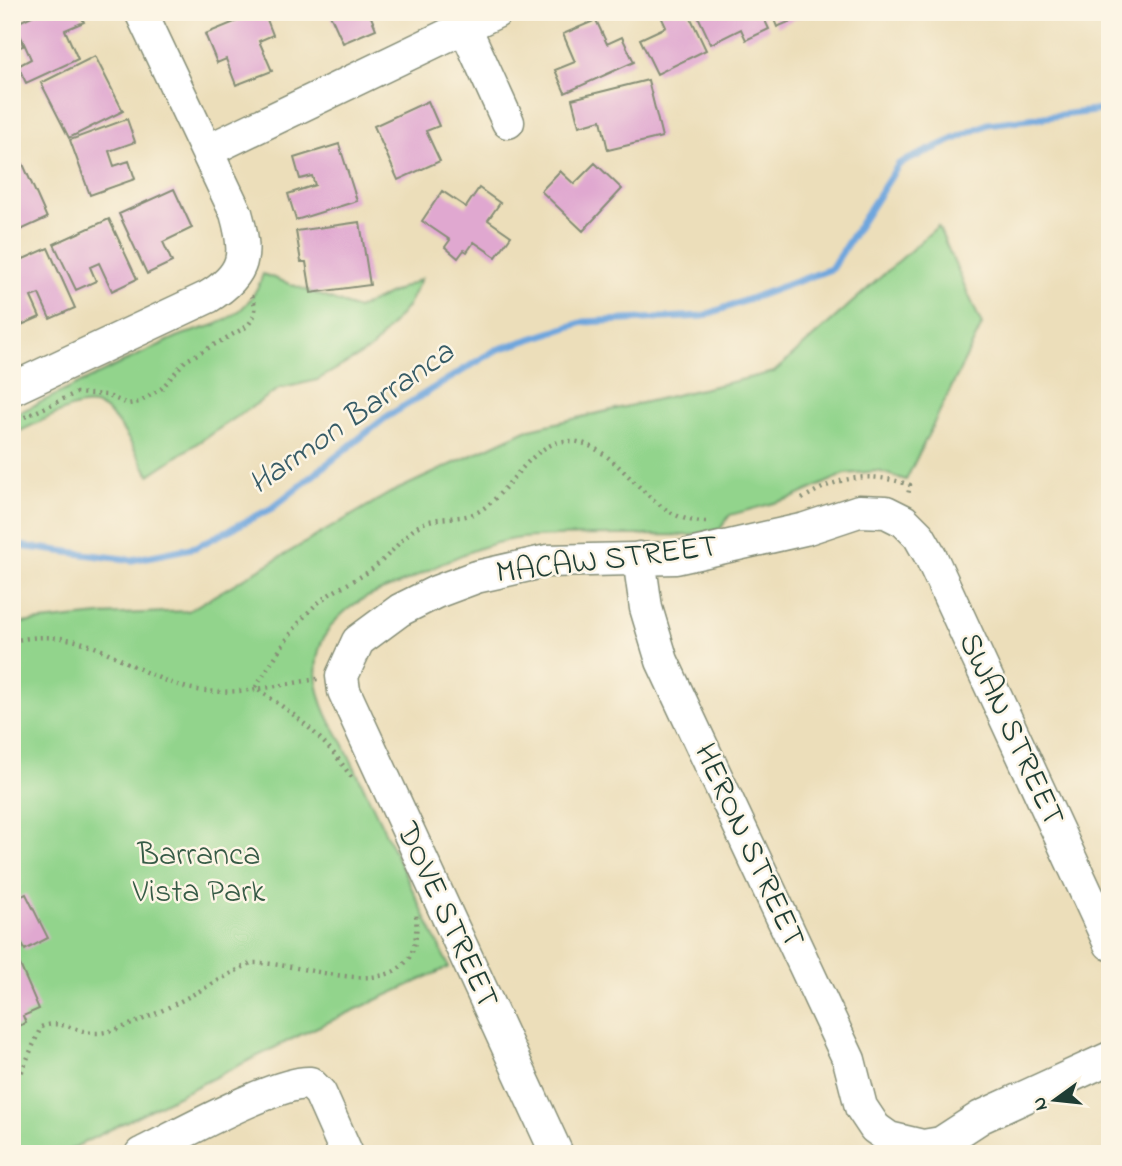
<svg xmlns="http://www.w3.org/2000/svg" width="1122" height="1166" font-family="'Indie Flower',sans-serif">
<style>
.green{fill:#92d48c;stroke:#588860;stroke-width:2}
.lines{fill:none;stroke-linecap:round;stroke-linejoin:round}
.stream{stroke:#6ea6dd;stroke-width:7}
.building{fill:#e0a8d0}
.minor-casing{stroke:#868e77;stroke-width:35}
.path{stroke:#868e77;stroke-width:4.5;stroke-dasharray:2 5;stroke-linecap:butt}
.minor{stroke:#fff;stroke-width:32}
.labels{text-anchor:middle;dominant-baseline:central;stroke-width:5;stroke-linejoin:round;paint-order:stroke}
.street-label{font-size:32px;fill:#1f3d34;stroke:#fcf5e5}
.park-label{font-size:32px;fill:#365b46;stroke:#fcf5e5}
.water-label{font-size:33px;font-style:italic;fill:#375c67;stroke:#fcf5e5}
</style>
<rect width="100%" height="100%" fill="#fcf5e5"/>
<filter id="ink" filterUnits="userSpaceOnUse"><feTurbulence type="fractalNoise" baseFrequency=".0143" numOctaves="2"/><feDisplacementMap in="SourceGraphic" scale="14" xChannelSelector="R" yChannelSelector="G"/><feConvolveMatrix kernelMatrix="1 2 1 2 8 2 1 2 1" color-interpolation-filters="sRGB"/></filter>
<filter id="wash" filterUnits="userSpaceOnUse"><feTurbulence type="fractalNoise" baseFrequency=".00686" numOctaves="4" result="noise"/><feDisplacementMap in="SourceGraphic" scale="28" xChannelSelector="R" yChannelSelector="G"/><feGaussianBlur stdDeviation="1.57" result="paint"/><feColorMatrix in="noise" values="0 0 0 0 0 0 0 0 0 0 0 0 0 0 0 0 0 1.4 0 .05"/><feComposite in="paint" operator="in"/></filter>
<g filter="url(#wash)">
<rect width="100%" height="100%" fill="#ecdeba"/>
<!-- green -->
<path class="green" d="M938,226l44,99 -76,155 -28,-9 -33,3 -53,24 -62,17 -10,14 -28,6c-56,1 -114,-2 -170,3 -37,4 -76,23 -109,40 -18,9 -42,15 -58,26 -55,37 -44,92 -12,139l106,224 -149,68 -239,119h-49v-530l87,-9 89,-4 202,-118 136,-63 248,-58z
M263,274l94,35 64,-30 -14,28 -36,42 -54,31 -38,9 -130,86c-50,-90 -47,-83 -137,-40v-19c55,-26 110,-54 165,-79 19,-8 38,-9 55,-21 16,-10 25,-24 31,-42z"/>
<g class="lines">
<!-- stream -->
<path class="stream" d="M12,545l120,15 64,-13 76,-39 113,-90 111,-68 88,-28 119,-6 128,-47 68,-105 89,-40 122,-15"/>
</g>
<g id="blocks">
<!-- building -->
<path class="building" d="M40,12h39l5,10 -19,8 13,29 -52,24 -8,-17 13,-7 -13,-29 5,16 -11,4v-21l5,-2 -2,-3z
M259,12h5l9,23 -14,6 13,30 -36,14 -10,-26 -9,4 -12,-29z
M329,12h40l7,17 -33,14z
M659,12h29l18,38 -49,24 -17,-35 26,-12z
M696,12h65l8,17 -23,11 -5,-11 -30,15z
M771,12h32l2,3 -28,12z
M596,20l11,24 15,-7 12,25 -69,31 -10,-23 20,-8 -12,-28z
M95,56l28,55 -54,27 -28,-55z
M648,80l14,57 -54,13 -7,-30 -22,6 -7,-27z
M428,101l11,25 -13,5 14,30 -42,19 -24,-54z
M127,119l8,23 -26,9 5,15 15,-5 6,18 -45,16 -20,-55z
M339,144l18,57 -61,19 -8,-26 27,-9 -3,-9 -12,3 -6,-21z
M595,163l27,26 -39,42 -42,-40 19,-20 14,13z
M23,164l24,54 -35,16v-65z
M479,188l21,15 -12,17 23,16 -15,21 -22,-15 -7,10 -3,-2 -6,8 -13,-11 5,-7 -28,-19 20,-30 24,16z
M174,189l18,39 -29,14 9,20 -25,12 -28,-60z
M109,219l28,60 -25,12 -13,-28 -9,4 6,14 -20,9 -22,-46z
M360,222l10,63 -59,8 -5,-31h-5l-5,-31z
M48,248l27,60 -25,11 -11,-25 -8,3 9,20 -23,10 -5,-10v-53z
M26,894l22,44 -23,12 -13,-26v-24z
M12,946l27,63 -16,7 3,7 -14,6z"/>
</g>
</g>
<g filter="url(#ink)">
<use href="#blocks" fill-opacity="0" stroke="#868e77" stroke-width="2"/>
<g class="lines">
<!-- minor casing -->
<g class="minor-casing">
<path id="minor" d="M458,12l50,110
M207,151l289,-139
M12,389l196,-92c38,-23 40,-42 28,-84l-95,-201
M639,558l7,50 16,53 187,399 12,47 14,21 14,10 34,8 18,-3 40,-26 129,-59
M141,1154c35,-17 135,-73 169,-71l10,10 27,61
M557,1154l-213,-463 -2,-15 16,-35 42,-31 36,-18 40,-15 71,-16 129,-3 129,-29 54,-18 27,1 18,9 15,15 12,21 179,387"/>
</g>
<!-- path -->
<path class="path" d="M12,423l64,-30 30,2 22,9 12,-2 22,-14 23,-27 61,-34c10,-10 12,-19 5,-31
M802,499c37,-23 67,-28 108,-14l-2,10
M12,641c79,-17 106,27 172,46 42,12 92,-2 134,-8
M351,777c-24,-38 -58,-65 -96,-89 21,-30 41,-71 72,-92 16,-11 35,-18 50,-31 15,-12 27,-30 43,-40 18,-11 43,-3 61,-15 30,-18 54,-78 97,-68 48,11 71,80 128,80
M12,1082l10,-11 19,-44c21,-9 37,7 57,6 39,-3 115,-51 153,-70 57,-3 174,57 165,-49"/>
<!-- minor -->
<use href="#minor" class="minor"/>
</g>
</g>
<g class="labels">
<!-- street labels -->
<g class="street-label">
<text transform="translate(607 561) rotate(-7)">MACAW STREET</text>
<text transform="translate(1010 730) rotate(65)">SWAN STREET</text>
<text transform="translate(748 846) rotate(65)">HERON STREET</text>
<text transform="translate(446 916) rotate(65)">DOVE STREET</text>
</g>
<!-- park labels -->
<g class="park-label">
<text x="199" y="856">Barranca<tspan x="199" dy="37">Vista Park</tspan></text>
</g>
<!-- water labels -->
<g class="water-label">
<text transform="translate(352 419) rotate(-35)">Harmon Barranca</text>
</g>
</g>
<!-- margin -->
<rect width="1122" height="1166" fill="none" stroke="#fcf5e5" stroke-width="42"/>
<!-- north arrow -->
<g transform="translate(1055 1100) rotate(255)" stroke="#fcf5e5" stroke-width="5" paint-order="stroke">
<path d="M0-5L12 26L0 18L-12 26Z" fill="#1f3d34"/>
<text y="-10" font-size="19" font-weight="bold" text-anchor="middle" fill="#1f3d34">N</text>
</g>
</svg>
